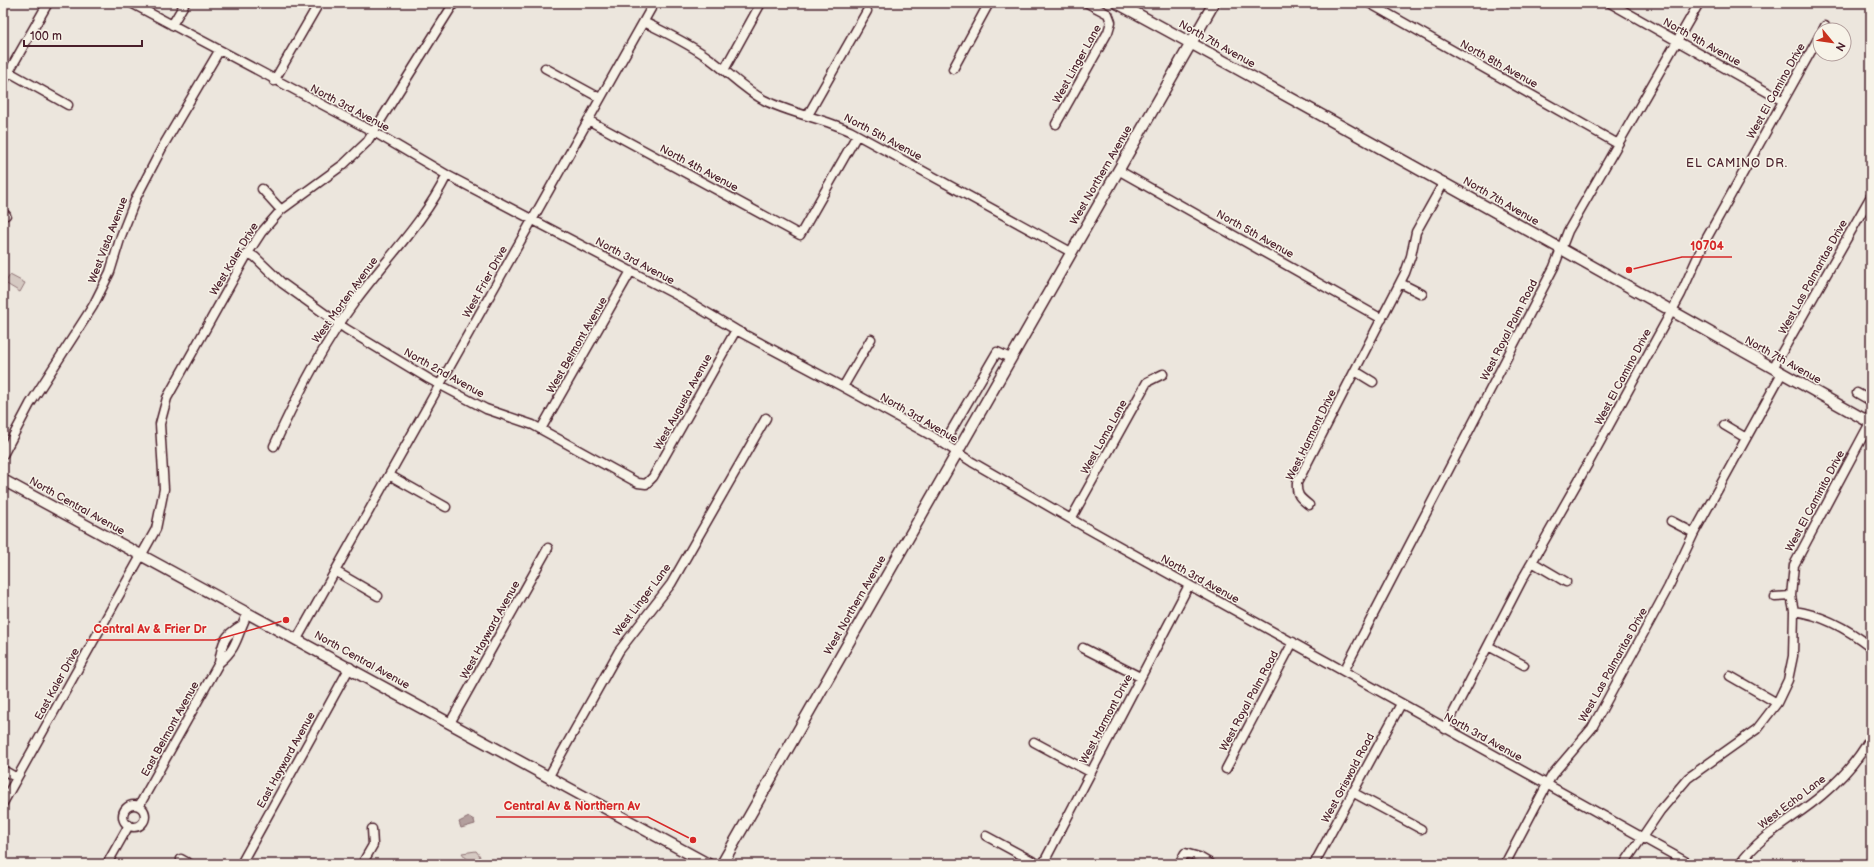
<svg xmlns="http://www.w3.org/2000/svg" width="1874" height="867" font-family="'Balsamiq Sans',sans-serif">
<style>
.green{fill:#d5c9c2;stroke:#907476}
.water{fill:#b39f9d;stroke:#896c6f}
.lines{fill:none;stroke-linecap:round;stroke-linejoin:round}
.minor-casing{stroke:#4a1f2b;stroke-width:11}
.major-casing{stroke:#4a1f2b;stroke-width:13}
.minor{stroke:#f7f3e8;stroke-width:8}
.major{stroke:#f7f3e8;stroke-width:10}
.labels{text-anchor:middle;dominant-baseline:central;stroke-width:3;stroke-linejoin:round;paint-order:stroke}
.street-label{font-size:11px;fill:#4a1f2b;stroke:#f7f3e8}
.neighbourhood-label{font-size:12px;letter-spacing:1px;fill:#4a1f2b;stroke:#f7f3e8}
.leader{fill:none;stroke:#d62828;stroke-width:1.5}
.callout-dot{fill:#d62828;stroke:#f7f3e8;stroke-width:1.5}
.callout-label{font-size:12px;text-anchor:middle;font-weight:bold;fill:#d62828;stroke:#f7f3e8;stroke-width:3;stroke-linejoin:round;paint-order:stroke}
</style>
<rect width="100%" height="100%" fill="#ece6dd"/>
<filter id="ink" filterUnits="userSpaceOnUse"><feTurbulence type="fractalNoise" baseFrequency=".025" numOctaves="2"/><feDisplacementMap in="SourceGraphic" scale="8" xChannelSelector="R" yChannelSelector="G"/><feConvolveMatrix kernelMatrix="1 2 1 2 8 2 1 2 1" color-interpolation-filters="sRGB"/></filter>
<g filter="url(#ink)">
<!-- green -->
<path class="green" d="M10,275l15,8 -5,9 -15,-9z
M476,851l4,5 -2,5c-7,2 -12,-2 -16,-8z"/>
<!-- water -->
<path class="water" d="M469,817l5,3 1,4 -14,4 -2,-6z"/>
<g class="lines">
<!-- minor casing -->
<g class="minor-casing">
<path id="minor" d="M131,3l243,129 73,43 237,124 52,31 107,57 89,49 40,26 111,64 607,338
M1369,3l249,141
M1610,3l173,98
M644,22c22,11 46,22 66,37 19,14 34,30 54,41 27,14 59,18 86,31l221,121
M172,25l13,-22
M1823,30l2,-4
M545,68l55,30
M953,69l36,-66
M724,70l37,-67
M9,72l59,33
M274,81l45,-78
M3,82l45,-79
M808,115l59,-104
M588,120l212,115 57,-100
M1056,124l52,-92 3,-10 -3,-8 -21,-11
M1118,170l264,149
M262,189l19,21
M3,213l3,2
M248,253l7,4 27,26 64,46 83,50 57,30 47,16 105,58 8,1 7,-7 83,-147
M1400,283l22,11
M1773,368l98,-172
M1355,371l18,11
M843,387l28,-48
M1857,393l14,8
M1724,425l22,13
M541,429l90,-158
M944,443l53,-91 13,6
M274,446c23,-51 48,-100 82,-146 31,-42 68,-78 91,-125
M3,455l27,-51 63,-98 17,-34 11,-36 15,-38 27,-52 56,-95
M389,475l57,32
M1309,505c-9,-7 -13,-10 -12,-22l108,-210 6,-17 5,-24 28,-50
M1071,519l76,-137 16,-8
M1671,521l23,12
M1532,562l34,20
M335,571l43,25
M1775,597l16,-1
M1794,611c29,4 54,18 77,36
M297,639l357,-636
M1488,646l36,19
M1083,648l57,29
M219,663c20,-16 18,-30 29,-50
M1344,671l210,-404 14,-36 131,-228
M1730,676l47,27
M450,723l98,-175
M1445,729l78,-151 66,-116 92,-168 23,-51 116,-208
M1034,742l56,30
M1226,769l67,-127
M3,770l14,8
M549,776l70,-125 52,-67 95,-166
M1352,792l69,37
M3,803l153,-274 8,-40 -4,-65 7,-26 81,-145 13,-20 20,-23 63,-46 23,-22 87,-139
M123 816a11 11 0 1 1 22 0a11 11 0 1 1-22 0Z
M139,806l80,-143c3,-20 5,-28 23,-38
M986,836l52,28
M181,859l9,5
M107,864l22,-39
M241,864l109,-197
M362,864l11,-19 -1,-16
M1043,864l146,-279
M1179,864l6,-11 14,4 12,7
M1314,864l87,-160
M1505,864l47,-89 40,-47 76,-140 26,-55 88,-160
M1624,864l36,-53 28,-33 69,-49 20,-26 11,-23 5,-24 1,-45 -3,-15 3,-31 77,-144
M1740,864c22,-31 54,-45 82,-69 19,-16 37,-36 49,-58"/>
</g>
<!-- major casing -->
<g class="major-casing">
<path id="major" d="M1117,3c253,137 503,279 754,420
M3,480l705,384
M722,864l492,-861"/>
</g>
<!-- minor -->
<use href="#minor" class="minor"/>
<!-- major -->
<use href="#major" class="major"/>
</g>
</g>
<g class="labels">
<!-- street labels -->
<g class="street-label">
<text transform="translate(1702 42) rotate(29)">North 9th Avenue</text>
<text transform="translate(1217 44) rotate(29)">North 7th Avenue</text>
<text transform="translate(1077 64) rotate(-61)">West Linger Lane</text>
<text transform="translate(1499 64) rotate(29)">North 8th Avenue</text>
<text transform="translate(1776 91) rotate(-61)">West El Camino Drive</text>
<text transform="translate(350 108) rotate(28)">North 3rd Avenue</text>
<text transform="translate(883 137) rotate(28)">North 5th Avenue</text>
<text transform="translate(699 168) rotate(28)">North 4th Avenue</text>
<text transform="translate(1101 175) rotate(-60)">West Northern Avenue</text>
<text transform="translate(1501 201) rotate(30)">North 7th Avenue</text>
<text transform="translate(1255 234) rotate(29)">North 5th Avenue</text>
<text transform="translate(108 240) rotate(-69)">West Vista Avenue</text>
<text transform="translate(234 259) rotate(-59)">West Kaler Drive</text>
<text transform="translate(635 261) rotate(28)">North 3rd Avenue</text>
<text transform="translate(1813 277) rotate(-61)">West Las Palmaritas Drive</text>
<text transform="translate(485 282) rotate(-61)">West Frier Drive</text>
<text transform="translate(345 300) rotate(-54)">West Morten Avenue</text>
<text transform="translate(1509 330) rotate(-63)">West Royal Palm Road</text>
<text transform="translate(577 345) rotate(-60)">West Belmont Avenue</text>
<text transform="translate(1783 360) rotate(29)">North 7th Avenue</text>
<text transform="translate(444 373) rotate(29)">North 2nd Avenue</text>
<text transform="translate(1623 377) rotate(-62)">West El Camino Drive</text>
<text transform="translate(683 402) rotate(-61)">West Augusta Avenue</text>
<text transform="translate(919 418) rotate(30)">North 3rd Avenue</text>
<text transform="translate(1311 435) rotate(-64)">West Harmont Drive</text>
<text transform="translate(1104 437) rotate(-61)">West Loma Lane</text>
<text transform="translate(1815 501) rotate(-62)">West El Caminito Drive</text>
<text transform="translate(77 506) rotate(29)">North Central Avenue</text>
<text transform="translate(1200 579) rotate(29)">North 3rd Avenue</text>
<text transform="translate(642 600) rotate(-53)">West Linger Lane</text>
<text transform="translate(855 605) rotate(-60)">West Northern Avenue</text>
<text transform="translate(490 630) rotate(-61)">West Hayward Avenue</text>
<text transform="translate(362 660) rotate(29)">North Central Avenue</text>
<text transform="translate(1613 665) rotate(-61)">West Las Palmaritas Drive</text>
<text transform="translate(57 684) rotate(-61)">East Kaler Drive</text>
<text transform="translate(1249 701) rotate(-62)">West Royal Palm Road</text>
<text transform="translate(1106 719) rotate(-62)">West Harmont Drive</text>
<text transform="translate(170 729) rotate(-61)">East Belmont Avenue</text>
<text transform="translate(1483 737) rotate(29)">North 3rd Avenue</text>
<text transform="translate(286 760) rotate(-61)">East Hayward Avenue</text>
<text transform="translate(1348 778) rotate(-62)">West Griswold Road</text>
<text transform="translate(1792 802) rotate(-37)">West Echo Lane</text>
</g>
<!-- neighbourhood labels -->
<g class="neighbourhood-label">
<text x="1737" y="163">EL CAMINO DR.</text>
</g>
</g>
<!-- callouts -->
<path class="leader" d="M1629 270L1682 257H1732M286 620L215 640H86M693 840L648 817H496"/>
<g class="callout-dot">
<circle cx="1629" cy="270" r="4"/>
<circle cx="286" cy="620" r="4"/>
<circle cx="693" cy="840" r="4"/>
</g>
<g class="callout-label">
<text x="1707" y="250">10704</text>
<text x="150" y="633">Central Av &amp; Frier Dr</text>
<text x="572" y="810">Central Av &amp; Northern Av</text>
</g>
<!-- margin -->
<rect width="1874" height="867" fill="none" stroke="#f7f3e8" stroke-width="16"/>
<rect x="8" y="8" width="1858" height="851" fill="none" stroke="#4a1f2b" stroke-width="1.5" filter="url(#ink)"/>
<!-- north arrow -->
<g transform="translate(1832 42) rotate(119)"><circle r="19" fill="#f7f3e8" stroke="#b29e9c"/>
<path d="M0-3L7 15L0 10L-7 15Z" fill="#c8321e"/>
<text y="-6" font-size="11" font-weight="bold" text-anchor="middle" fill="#4a1f2b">N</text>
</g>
<!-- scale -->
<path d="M24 40v6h118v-6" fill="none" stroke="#4a1f2b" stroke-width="2"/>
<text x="30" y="40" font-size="12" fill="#4a1f2b" stroke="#f7f3e8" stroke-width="3" paint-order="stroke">100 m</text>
</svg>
